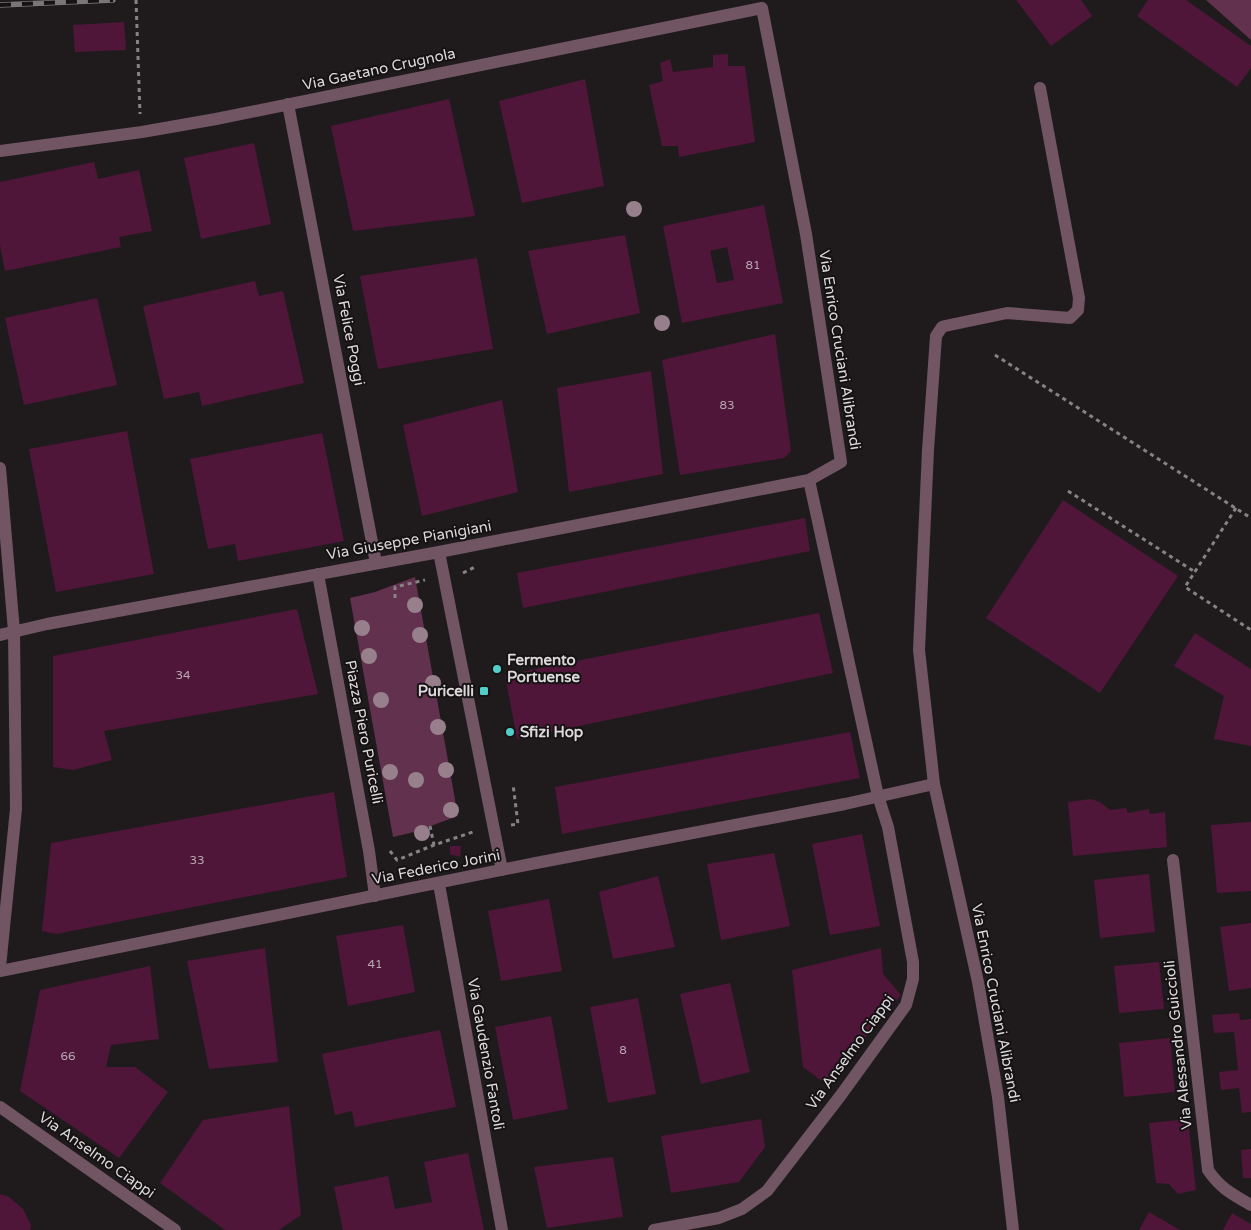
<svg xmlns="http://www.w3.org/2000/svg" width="1251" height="1230" font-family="'Varela Round',sans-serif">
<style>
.green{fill:#62314d}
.building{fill:#4f1639;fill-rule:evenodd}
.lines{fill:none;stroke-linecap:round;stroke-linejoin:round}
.path{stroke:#868384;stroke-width:3;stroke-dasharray:4 4;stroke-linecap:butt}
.minor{stroke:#715563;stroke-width:12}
.rail-casing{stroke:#797677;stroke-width:5.5}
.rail{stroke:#161214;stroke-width:4;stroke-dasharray:11;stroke-linecap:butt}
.tree{fill:#97808c}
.poi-dot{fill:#53cdca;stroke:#161214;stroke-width:2}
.labels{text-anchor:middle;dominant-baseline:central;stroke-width:4;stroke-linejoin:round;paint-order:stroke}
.number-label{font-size:12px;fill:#b8a8b2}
.street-label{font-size:15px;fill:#dbd9da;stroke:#161214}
.poi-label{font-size:15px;font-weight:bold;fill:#dbd9da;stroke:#161214;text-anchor:start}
</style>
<rect width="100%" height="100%" fill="#1f1b1d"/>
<!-- green -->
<path class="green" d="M1206,0h45v40z
M415,577l43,239 -44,16 -21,5 -43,-239 25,-6z"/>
<!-- building -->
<path class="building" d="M1016,0h65l11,16 -41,30z
M1148,0h38l65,46v22l-14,19 -100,-71z
M124,22l2,28 -51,2 -2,-27z
M728,54v12h17l10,76 -76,15 -1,-11h-16l-13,-61 14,-4 -3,-18 10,-4 3,13 40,-5v-12z
M585,79l19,107 -82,17 -23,-102z
M449,99l26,117 -122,15 -22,-105z
M254,143l17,81 -70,15 -17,-81z
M94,162l4,17 41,-9 13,61 -33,6 2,10 -116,24 -5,-26v-63z
M764,205l19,98 -101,20 -19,-97zM727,247l7,33 -17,3 -7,-32z
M625,235l15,78 -93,21 -19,-83z
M477,258l16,91 -115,20 -18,-93z
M255,281l4,15 24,-5 21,92 -102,23 -3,-14 -35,7 -21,-93z
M97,298l20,87 -93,20 -19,-87z
M775,334l16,117 -7,7 -104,17 -18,-115z
M651,371l12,103 -94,18 -12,-104z
M502,400l16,92 -96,24 -19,-91z
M127,431l27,143 -98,18 -27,-143z
M322,433l22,108 -106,20 -3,-17 -27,5 -18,-90z
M1063,500l115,76 -78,117 -114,-75z
M805,518l5,33 -287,57 -6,-35z
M297,609l21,85 -214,37 8,29 -39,10 -20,-3v-111z
M819,613l14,60 -316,66 -12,-64z
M1195,633l56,36v77l-37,-7 10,-43 -50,-30z
M850,732l10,46 -298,56 -7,-47z
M334,792l13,85 -291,57 -14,-3 9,-88z
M1091,799l9,3 10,8 16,-2 2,5 21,-4 1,5 15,-2 2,35 -94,9 -5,-54z
M1251,822v69l-34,2 -6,-68z
M862,834l18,92 -50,9 -18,-91z
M450,846h11l-1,11 -10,-3z
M774,853l16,73 -69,14 -14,-76z
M1149,874l6,58 -55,6 -6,-58z
M658,876l17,71 -62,12 -14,-67z
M549,899l13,72 -61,10 -13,-70z
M1251,923v65l-22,3 -9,-64z
M403,925l12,67 -67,14 -12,-70z
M265,948l13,114 -69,7 -22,-108z
M881,948l2,26 18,21 -75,89 -23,-17 -11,-97z
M1159,962l5,47 -45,4 -5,-47z
M150,966l9,73 -48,6 -5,22h29l33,25 -49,66 -99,-67 20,-101z
M730,983l20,89 -49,12 -21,-90z
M638,998l18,96 -48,9 -18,-96z
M1239,1013l1,7 11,-1v93l-9,1 -3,-25 -18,2 -2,-18 19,-2 -4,-38 -20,1 -2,-18z
M551,1016l17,93 -55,11 -18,-93z
M440,1030l16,77 -101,20 -3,-16 -17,4 -13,-61z
M1170,1038l5,54 -51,5 -5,-54z
M289,1106l12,109 -22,15h-54l-65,-47 43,-63z
M761,1119l4,28 -26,35 -68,11 -10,-57z
M1188,1119l8,71 -18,4 -9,-10 -13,-1 -7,-60z
M1251,1149v29h-8l-2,-28z
M468,1153l16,77h-141l-9,-43 54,-11 7,33 37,-7 -8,-40z
M613,1157l10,60 -76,11 -13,-61z
M0,1194l9,3 14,12 8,16 -1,5h-30z
M1149,1212l31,18h-41z
M1232,1213l19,11v6h-28z"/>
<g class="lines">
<!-- path -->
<path class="path" d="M136,0l4,114
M995,355l256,163
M1068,491l127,81
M1236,508l-51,79 66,43
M463,573l14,-7
M395,598v-11l30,-7
M511,825l7,-1 -5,-40
M430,826l4,19 42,-14
M390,851l7,9 37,-15"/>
<!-- minor -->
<path class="minor" d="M288,104l88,459
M0,151l142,-19 74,-13 546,-111 44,226 35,228 -32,18 -370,72 -392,72 -47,11
M0,468l14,163 2,178 -16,158
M439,552l63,318
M318,574l51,277 6,45
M1173,860l35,310c12,18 24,24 43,35
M439,884l63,346
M0,971l536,-108 309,-59 89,-20
M0,1107l175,123
M654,1230l65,-12 23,-9 25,-18 74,-96 65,-90 7,-26v-17l-25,-135 -10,-31 -69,-316
M1013,1230l-15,-133 -20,-115 -44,-198 -15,-134 9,-200 8,-114 6,-9 3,-1 62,-13 63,5 8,-8 1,-12 -39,-210"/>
<!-- rail casing -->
<g class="rail-casing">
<path id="rail" d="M0,5l113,-5"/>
</g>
<!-- rail -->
<use href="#rail" class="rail"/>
</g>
<!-- trees -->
<g class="tree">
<circle cx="634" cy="209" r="8"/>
<circle cx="662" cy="323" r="8"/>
<circle cx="415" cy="605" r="8"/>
<circle cx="362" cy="628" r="8"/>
<circle cx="420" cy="635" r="8"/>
<circle cx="369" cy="656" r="8"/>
<circle cx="433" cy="683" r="8"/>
<circle cx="381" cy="700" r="8"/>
<circle cx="438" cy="727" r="8"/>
<circle cx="446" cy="770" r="8"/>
<circle cx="390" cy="772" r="8"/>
<circle cx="416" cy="780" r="8"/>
<circle cx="451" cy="810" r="8"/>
<circle cx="422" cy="833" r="8"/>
</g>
<!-- markers -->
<g class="poi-dot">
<circle cx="497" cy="669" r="5"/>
<rect x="479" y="686" width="10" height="10" rx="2.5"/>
<circle cx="510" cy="732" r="5"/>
</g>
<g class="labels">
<!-- number labels -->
<g class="number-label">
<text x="753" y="265">81</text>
<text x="727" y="405">83</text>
<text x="183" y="675">34</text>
<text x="197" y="860">33</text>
<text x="375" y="964">41</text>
<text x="623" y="1050">8</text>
<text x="68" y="1056">66</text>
</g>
<!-- street labels -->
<g class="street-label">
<text transform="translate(379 69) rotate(-12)">Via Gaetano Crugnola</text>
<text transform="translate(349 330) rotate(79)">Via Felice Poggi</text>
<text transform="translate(840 350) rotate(81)">Via Enrico Cruciani Alibrandi</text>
<text transform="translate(409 540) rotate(-10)">Via Giuseppe Pianigiani</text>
<text transform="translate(364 732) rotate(79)">Piazza Piero Puricelli</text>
<text transform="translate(436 867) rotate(-11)">Via Federico Jorini</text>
<text transform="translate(996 1003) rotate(79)">Via Enrico Cruciani Alibrandi</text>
<text transform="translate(1178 1045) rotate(-96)">Via Alessandro Guiccioli</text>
<text transform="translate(850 1052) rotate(-54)">Via Anselmo Ciappi</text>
<text transform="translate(486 1054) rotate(80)">Via Gaudenzio Fantoli</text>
<text transform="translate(97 1155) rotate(35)">Via Anselmo Ciappi</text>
</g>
<!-- poi labels -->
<g class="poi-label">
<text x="507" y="660">Fermento<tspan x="507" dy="17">Portuense</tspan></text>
<text x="474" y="691" text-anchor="end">Puricelli</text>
<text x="520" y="732">Sfizi Hop</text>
</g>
</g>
</svg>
